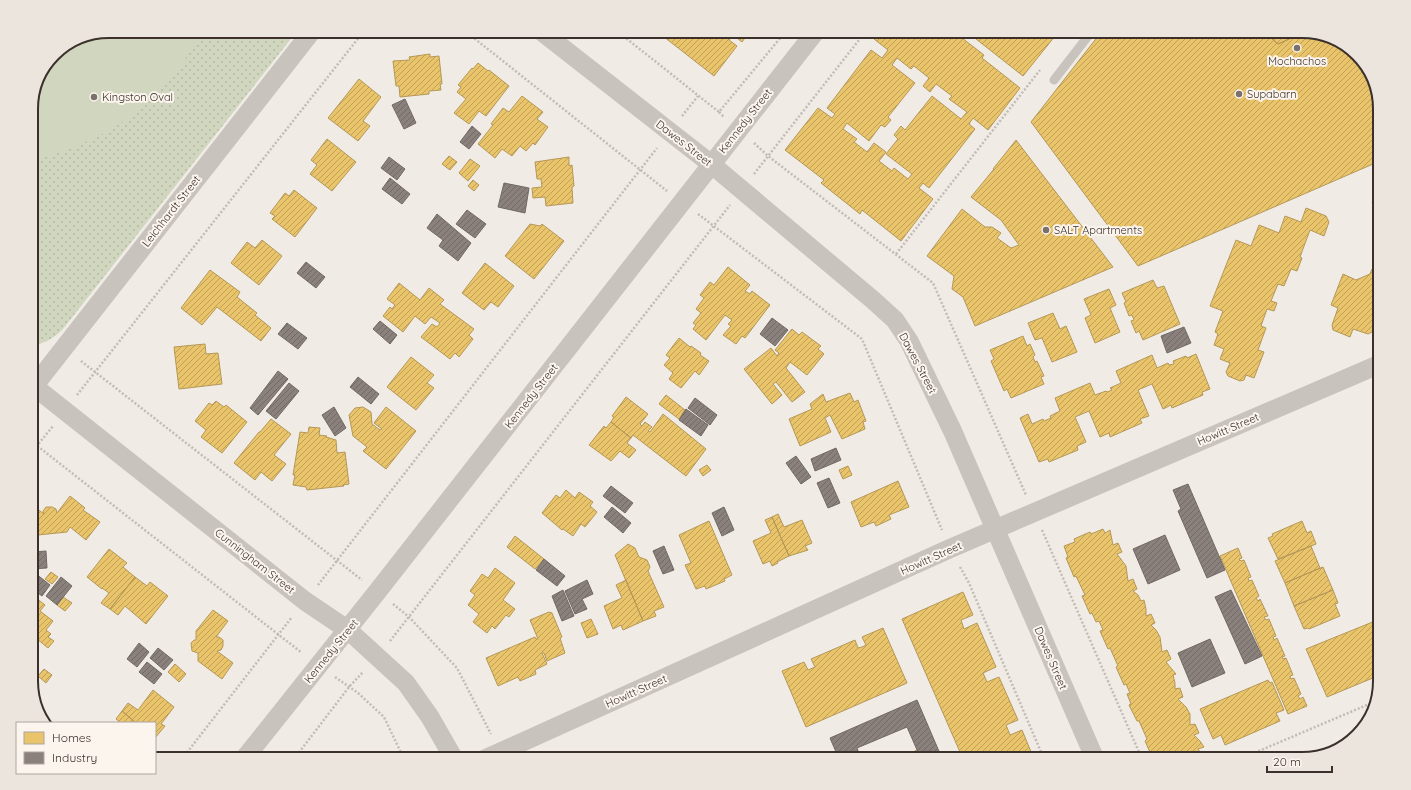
<svg xmlns="http://www.w3.org/2000/svg" width="1411" height="790" font-family="Quicksand,sans-serif">
<style>
.green{fill:url(#green-dots)}
.pitch{fill:#d1d6bf}
.homes{fill:url(#homes-hatch);stroke:#b59857;fill-rule:evenodd}
.industry{fill:url(#industry-hatch);stroke:#726964}
.lines{fill:none;stroke-linecap:round;stroke-linejoin:round}
.path{stroke:#c2bbb6;stroke-width:2.5;stroke-dasharray:2 2;stroke-linecap:butt}
.lane{stroke:#c9c3be;stroke-width:9}
.street{stroke:#c9c3be;stroke-width:19}
.poi-dot{fill:#7a716c;stroke:#fbf5ee;stroke-width:1.5}
.labels{text-anchor:middle;dominant-baseline:central;stroke-width:4;stroke-linejoin:round;paint-order:stroke}
.poi-label{font-size:11px;fill:#3b302b;stroke:#fbf5ee;text-anchor:start}
.street-label{font-size:11px;fill:#3b302b;stroke:#fbf5ee}
.rim{fill:none;stroke:#3b302b;stroke-width:2}
</style>
<defs>
<pattern id="green-dots" width="8" height="8" patternUnits="userSpaceOnUse"><rect width="8" height="8" fill="#d1d6bf"/><path d="M2 2h.1M6 6h.1" fill="none" stroke="#b4b8a4" stroke-width="1.8" stroke-linecap="round"/></pattern>
<pattern id="homes-hatch" width="6" height="6" patternUnits="userSpaceOnUse"><rect width="6" height="6" fill="#e9c46a"/><path d="M-1 1l2-2M0 6l6-6M5 7l2-2" fill="none" stroke="#bea057"/></pattern>
<pattern id="industry-hatch" width="6" height="6" patternUnits="userSpaceOnUse"><rect width="6" height="6" fill="#8a817c"/><path d="M-1 1l2-2M0 6l6-6M5 7l2-2" fill="none" stroke="#726a66"/></pattern>
</defs>
<rect width="100%" height="100%" fill="#f0ebe5"/>
<!-- green -->
<path class="green" d="M109,31h188l-234,298c-9,9 -19,15 -32,17v-241l6,-26 17,-25 26,-17z"/>
<!-- pitch -->
<path class="pitch" d="M109,31h91c-29,69 -98,114 -169,129v-55l6,-26 17,-25 26,-17z"/>
<!-- homes -->
<path class="homes" d="M653,31h97l-8,11 -9,-7 -4,5 8,6 -23,30 -55,-43 -1,2z
M880,31h73l31,24 -2,3 38,30 -32,42 -15,-12 -4,6 6,5 -46,59 -6,-5 -4,5 14,11 -32,42 -39,-31 -2,4 -39,-31 3,-3 -39,-30 33,-42 14,10 3,-4 -8,-6 44,-58 11,8 6,-8 -14,-11zM897,58l14,11 3,-3 15,12 -6,8 7,6 6,-8 16,12 -3,3 18,13 -6,7 -29,-23 -27,34 -4,-4 -7,9 4,4 -12,15 26,20 -4,5 -14,-11 -2,3 -13,-10 7,-9 -12,-9 -7,9 -13,-10 3,-3 -14,-10 4,-6 22,18 12,-16 4,2 6,-7 -3,-3 27,-34 -23,-18z
M982,31h77l-36,45 -47,-37z
M1102,31h161l15,13 27,-12 36,9 26,25 13,39v56l-242,105 -107,-144z
M1263,31h39l3,1 -27,12z
M430,54v3l9,-1 3,28h-2l1,6 -12,1v3l-29,3 -1,-11h-3l-3,-25 17,-1 -1,-3z
M478,63l10,8 1,-1 20,16 -23,30 -7,-5 -10,13 -15,-11 12,-14 -9,-7 4,-5 -3,-2 14,-17 1,1z
M359,79l22,18 -18,24 7,5 -12,15 -30,-23z
M522,96l21,16 -6,7 11,8 -13,18 -2,-2 -7,8 -6,-5 -8,10 -10,-7 -7,9 -17,-14 15,-19 -2,-1 12,-16 6,4z
M327,139l29,23 -24,29 -22,-17 7,-9 -6,-5z
M1016,140l97,127 -138,59 -12,-29 -11,-8 2,-13 -27,-20 35,-47 23,18h7l9,6 -4,5 14,10 8,-3 -18,-25 -30,-23 23,-28h-1z
M449,156l8,6 -7,8 -8,-6z
M569,157v9l3,-1 2,21 -2,1 1,16 -27,3 -1,-9 -12,1 -1,-10 10,-1 -1,-8h-4l-2,-17z
M470,159l10,7 -12,15 -9,-8z
M473,180l6,5 -5,6 -6,-5z
M1380,184v22l-8,-3z
M294,190l23,18 -22,29 -23,-18 3,-3 -5,-3 15,-20 4,3z
M1306,208l20,8 3,6 -5,14 -14,-6 -10,27 2,1 -5,13 -6,-2 -7,17 -6,-2 -7,17 6,2 -3,8 -7,-2 -6,17 5,2 -8,22 6,2 -10,26 -8,-3 -2,5 -4,1 -12,-5 -2,-4 4,-9 -10,-4 4,-10 -10,-4 4,-11 -3,-2 8,-21 -13,-5 26,-66 15,6 8,-21 20,8 6,-17 16,6z
M530,224l10,2 2,-2 22,17 -30,38 -29,-23z
M262,240l20,16 -23,29 -28,-22 16,-21 8,6z
M485,263l29,23 -16,21 -7,-5 -7,8 -22,-17z
M728,267l22,18 -5,6 5,3 2,-3 18,14 -25,33 -3,-2 -6,8 -13,-9 8,-9 -3,-2 4,-4 -7,-5 -19,25 -13,-11 3,-4 -3,-2 8,-10 -5,-4 8,-11 -4,-3 10,-13 4,3z
M1372,269l8,3v52l-4,-1 -4,9 -4,2 -15,-5 -3,8 -17,-7 -1,-5 6,-17 -7,-3 12,-31 13,6 14,-6z
M210,270l30,22 -3,5 20,16 -2,2 16,13 -10,13 -44,-34 -15,18 -21,-17z
M1153,280l4,8 7,-2 16,38 -37,16 -4,-9 -3,2 -5,-12 3,-1 -2,-5 -3,1 -5,-13 2,-1 -4,-9z
M399,283l21,17 9,-12 15,12 -4,4 34,25 -5,6 4,4 -14,18 -4,-4 -5,6 -29,-22 11,-13 5,3 3,-4 -9,-6 -6,7 -10,-8 -12,16 -20,-16 7,-9 2,2 3,-4 -8,-6z
M1109,289l7,16 -6,3 10,24 -25,11 -10,-25 6,-3 -7,-16z
M1053,313l7,16 6,-3 11,26 -25,10 -10,-24 -7,2 -7,-17z
M792,329l7,6 3,-3 19,14 -3,3 6,5 -17,21 -17,-13 -4,6 19,24 -13,10 -16,-20 -3,2 9,11 -10,9 -28,-35 27,-21 6,8 2,-3 -4,-3z
M1023,336l4,10 3,-2 5,11 -2,2 2,5 2,-1 7,15 -3,1 3,7 -33,14 -4,-9 -3,2 -13,-30 3,-2 -4,-9z
M679,338l11,9 1,-1 10,7 -1,2 9,6 -10,14 -4,-4 -14,17 -12,-9 4,-6 -9,-8 6,-7 -4,-3z
M205,344l1,10 12,-1 4,31 -43,5 -5,-42z
M1196,354l14,35 -8,3 1,3 -31,13 -1,-3 -8,4 -11,-25 -14,6 11,26 -9,3 2,4 -32,14 -1,-4 -9,4 -11,-26 -14,6 11,25 -9,4 1,4 -29,12 -1,-3 -9,3 -19,-44 8,-4 4,10 11,-5 1,2 7,-3 -1,-2 10,-5 -5,-13 35,-15 5,12 11,-4 1,1 5,-2 -2,-2 11,-5 -5,-12 36,-16 5,13 11,-5 1,2 5,-1 -1,-3 13,-5 1,2z
M411,357l23,18 -7,8 7,5 -18,22 -29,-23z
M850,393l4,9 4,-2 8,21 -3,1 2,7 -23,10 -12,-24 -5,3 6,14 -31,14 -11,-27 23,-10 -2,-5 13,-10 3,8z
M666,395l19,15 -6,9 -20,-15z
M626,397l22,17 -8,10 2,2 3,-4 7,5 -4,4 2,1 13,-18 43,35 -20,27 -53,-41 -2,3 -20,-16 3,-5 -2,-1z
M216,401l8,6 2,-2 21,17 -25,31 -21,-16 5,-7 -11,-9 14,-18 3,2z
M363,407l8,5 1,12 8,6 2,-1 -8,-6 12,-16 30,24 -30,38 -23,-18 4,-4 -14,-11 -4,-21 6,-7z
M271,419l20,15 -17,21 12,9 -14,17 -11,-9 -6,8 -21,-17 25,-31h1z
M611,422l20,16 -4,5 9,7 -7,8 -9,-7 -9,10 -22,-16 15,-19 2,2z
M309,427l11,1 -1,7 8,1 -1,1 10,3 1,13 8,-1 4,32 -6,1 1,1 -37,4 -1,-3 -13,-2 2,-10h-2l7,-43 8,1z
M707,465l4,5 -8,6 -4,-6z
M848,466l4,9 -9,4 -4,-9z
M898,481l11,26 -20,8 2,4 -15,7 -2,-4 -13,5 -10,-25z
M566,490l9,8 4,-6 14,10 -3,4 7,6 -12,15 -4,-3 -8,12 -10,-7 -1,1 -20,-17 14,-18 4,3z
M70,496l15,12 -2,2 17,12 -14,18 -16,-13 -3,5 -29,3 -7,-5v-26l13,10 -1,-3 3,-4h6l4,2 1,4z
M778,514l6,13 18,-7 10,23 -7,3 3,4 -19,6 -17,-39z
M772,517l17,39 -12,6 1,1 -6,3 -2,-5 -7,3 -10,-23 18,-8 -6,-13z
M709,521l23,54 -8,4 1,2 -19,8 -1,-3 -9,3 -11,-24 6,-2 -12,-28z
M1302,521l5,12 4,-2 5,13 -38,15 -10,-21 5,-2 -1,-2z
M1103,529l2,4 5,-3 3,15 5,-2 4,9 -5,2 9,12 2,15 5,-2 4,10 -4,2 5,4 3,6 3,-1 2,9v7l5,-2 4,9 -4,2 5,5 4,7 2,15 5,-2 4,9 -5,3 10,12 -3,1 2,8v6l5,-1 3,9 -5,2 8,8 4,7v11l5,-1 4,9 -5,2 6,6 4,6 -6,2 2,3 -12,6 1,1h-36l-8,-18 2,-2 -8,-18h-2l-8,-16 2,-1 -4,-10 3,-1 -4,-9 -2,1 -8,-18 2,-1 -8,-18 -2,1 -8,-18 3,-1 -4,-9 -3,1 -4,-9 -2,1 -8,-18 3,-1 -9,-19 -2,1 -8,-19 2,-1 -4,-11 11,-4 -1,-3 16,-7 1,2z
M515,536l29,23 -9,10 -28,-22z
M628,544l7,4 4,9 8,3 3,7 -2,4 16,36 -10,4 2,5 -13,5 -28,-66z
M1311,546l9,22 -35,15 -10,-22z
M1238,548l4,10 -3,1 2,2 3,-1 7,17 -3,1 1,3 3,-1 7,16 -3,2 2,3 2,-2 8,17 -4,1 2,3 3,-1 7,17 -3,1 1,3 3,-2 8,18 -3,1 1,2 3,-1 7,17 -3,1 1,3 3,-1 7,16 -3,2 2,3 3,-2 4,9 -19,8 -68,-158z
M109,549l18,14 -4,4 12,10 -25,32 -9,-6 8,-10 -7,-5v1l-15,-12z
M1323,567l10,23 -39,16 -9,-23z
M495,568l20,15 -12,17 12,9 -6,8 -3,-2 -11,14 -3,-3 -5,7 -14,-11 6,-8 -11,-9 7,-10 -5,-4 12,-17 6,4z
M51,572l7,5 -6,7 -7,-5z
M135,577l12,9 3,-4 18,14 -22,28 -21,-18 -7,9 -8,-6z
M626,580l17,41 -20,9 -2,-5 -8,4 -9,-23 18,-8 -6,-13z
M1333,590l5,13 -3,1 5,12 -31,13 -1,-1 -4,1 -10,-23z
M963,592l10,23 -12,5 3,9 13,-6 19,44 -13,6 4,9 12,-5 19,43 -12,5 4,10 12,-5 12,29h-71l-61,-140z
M31,594l14,11 -5,6 13,10 -7,9 5,4 -3,3 6,4 -6,7 -17,-14z
M63,597l9,6 -7,8 -8,-6z
M213,610l15,11 -12,16h3l4,3v6l-2,4 -4,1 16,12 -11,16 -24,-18v-8l-6,-2 -1,-8 3,-3h2v-9z
M549,612l3,1 10,24 -2,1 5,15 -18,8 -3,-8h-2l5,11 -12,6 1,4 -16,7 -2,-4 -20,9 -12,-28 49,-21 1,2h2l-8,-19z
M591,619l7,15 -11,4 -6,-15z
M1380,619v56l-53,22 -21,-48z
M883,628l24,55 -101,44 -24,-56 22,-9 4,8 7,-3 -4,-8 44,-19 3,8 4,-1 4,-2 -4,-8z
M31,645l7,5 -6,7 -1,-1z
M175,664l11,10 -7,8 -11,-10z
M44,669l8,6 -6,8 -8,-7z
M1268,680l2,3 2,-1 12,28 -8,3 4,8 -55,24 -4,-10 -8,4 -13,-30z
M153,690l21,17 -13,17 4,2 -10,12v-15h-19l-14,-12 6,-8 10,7z
M122,711l14,12h-15l-5,-4z
M917,750l4,9h-24z
M612,753l2,6h-17z"/>
<!-- industry -->
<path class="industry" d="M405,99l11,24 -12,6 -12,-24z
M472,126l9,8 -12,15 -9,-7z
M389,157l16,12 -8,11 -16,-12z
M390,178l20,16 -8,10 -20,-15z
M504,183l25,5 -4,25 -27,-6z
M467,210l19,14 -11,14 -19,-14z
M437,214l34,29 -13,18 -19,-15 4,-6 -16,-12z
M306,262l19,15 -9,11 -19,-15z
M772,318l16,12 -13,16 -15,-12z
M380,321l17,14 -7,9 -17,-15z
M287,323l20,15 -9,11 -20,-15z
M1184,327l7,16 -24,10 -6,-17z
M278,371l10,8 -30,36 -8,-7z
M358,377l21,17 -8,10 -21,-17z
M289,383l10,8 -23,28 -10,-8z
M695,398l22,17 -7,10 -22,-17z
M334,407l12,21 -11,8 -13,-21z
M686,409l22,16 -7,11 -22,-16z
M836,448l5,12 -26,11 -4,-12z
M796,456l15,21 -10,7 -15,-21z
M829,478l11,25 -12,5 -11,-25z
M1188,484l37,86 -18,8 -29,-67 3,-2 -8,-19z
M611,486l22,17 -8,10 -22,-17z
M612,507l19,16 -8,10 -19,-16z
M724,507l10,23 -12,6 -10,-23z
M1165,535l15,35 -32,14 -15,-35z
M664,546l10,24 -11,4 -10,-23z
M31,551l2,1 13,-1 1,17 -16,1z
M544,559l21,17 -8,10 -21,-16z
M35,573l15,12 -8,11 -11,-8v-10z
M61,577l11,9 -15,19 -11,-9z
M587,580l6,14 -11,5 5,10 -12,5 -10,-23z
M563,590l11,26 -12,5 -10,-25z
M1231,590l31,66 -17,8 -30,-67z
M1210,639l15,34 -33,14 -14,-34z
M139,643l10,9 -12,15 -10,-8z
M158,648l15,12 -9,10 -14,-12z
M147,662l15,12 -8,10 -15,-12z
M917,700l24,56 -7,3h-13l-14,-32 -50,21 4,11h-22l-9,-21z"/>
<g class="lines">
<!-- path -->
<path class="path" d="M465,31l202,160
M617,31l102,81 67,-81
M719,112l5,5
M682,116l16,-20
M754,143l14,13 165,127 93,212
M754,174l112,-143
M698,214l164,125 80,191
M896,254l144,-184
M81,361l281,219
M77,395l287,-364
M31,441l271,212
M31,453l22,-27
M1042,530l100,229
M960,567l9,16 75,176
M318,585l339,-437
M393,604l16,13 48,51 34,66
M390,641l340,-436
M335,677l23,16 26,24 20,42
M182,759l110,-142
M294,759l55,-72 14,-15
M1240,759l134,-57"/>
<!-- lane -->
<path class="lane" d="M1054,80l38,-49"/>
<!-- street -->
<path class="street" d="M541,31l170,133 162,136 22,20 14,21 44,91 142,327
M31,384l274,217 43,29 58,53 24,34 24,42
M31,390l281,-359
M244,759l133,-167 439,-561
M485,759l464,-210 431,-185"/>
</g>
<!-- markers -->
<g class="poi-dot">
<circle cx="1297" cy="48" r="4"/>
<circle cx="1239" cy="94" r="4"/>
<circle cx="94" cy="97" r="4"/>
<circle cx="1046" cy="230" r="4"/>
</g>
<g class="labels">
<!-- poi labels -->
<g class="poi-label">
<text x="1297" y="61" text-anchor="middle">Mochachos</text>
<text x="1247" y="94">Supabarn</text>
<text x="102" y="97">Kingston Oval</text>
<text x="1054" y="230">SALT Apartments</text>
</g>
<!-- street labels -->
<g class="street-label">
<text transform="translate(745 121) rotate(-52)">Kennedy Street</text>
<text transform="translate(684 143) rotate(38)">Dawes Street</text>
<text transform="translate(171 211) rotate(-52)">Leichhardt Street</text>
<text transform="translate(918 363) rotate(62)">Dawes Street</text>
<text transform="translate(531 396) rotate(-52)">Kennedy Street</text>
<text transform="translate(1228 429) rotate(-23)">Howitt Street</text>
<text transform="translate(931 558) rotate(-24)">Howitt Street</text>
<text transform="translate(255 561) rotate(38)">Cunningham Street</text>
<text transform="translate(331 651) rotate(-51)">Kennedy Street</text>
<text transform="translate(1051 658) rotate(67)">Dawes Street</text>
<text transform="translate(636 691) rotate(-24)">Howitt Street</text>
</g>
</g>
<!-- crop -->
<path d="M0 0H1411V790H0ZM109 38H1302A71 71 0 0 1 1373 109V681A71 71 0 0 1 1302 752H109A71 71 0 0 1 38 681V109A71 71 0 0 1 109 38Z" fill="#ece5de" fill-rule="evenodd"/>
<path class="rim" d="M109 38H1302A71 71 0 0 1 1373 109V681A71 71 0 0 1 1302 752H109A71 71 0 0 1 38 681V109A71 71 0 0 1 109 38Z"/>
<!-- legend -->
<rect x="16" y="722" width="140" height="52" fill="#fbf5ee" stroke="#aea6a0"/>
<rect x="24" y="732" width="20" height="12" fill="#e9c46a" stroke="#aea6a0"/>
<text x="52" y="742" font-size="12" fill="#3b302b">Homes</text>
<rect x="24" y="752" width="20" height="12" fill="#8a817c" stroke="#aea6a0"/>
<text x="52" y="762" font-size="12" fill="#3b302b">Industry</text>
<!-- scale -->
<path d="M1267 766v6h65v-6" fill="none" stroke="#3b302b" stroke-width="2"/>
<text x="1273" y="766" font-size="12" fill="#3b302b" stroke="#fbf5ee" stroke-width="3" paint-order="stroke">20 m</text>
</svg>
